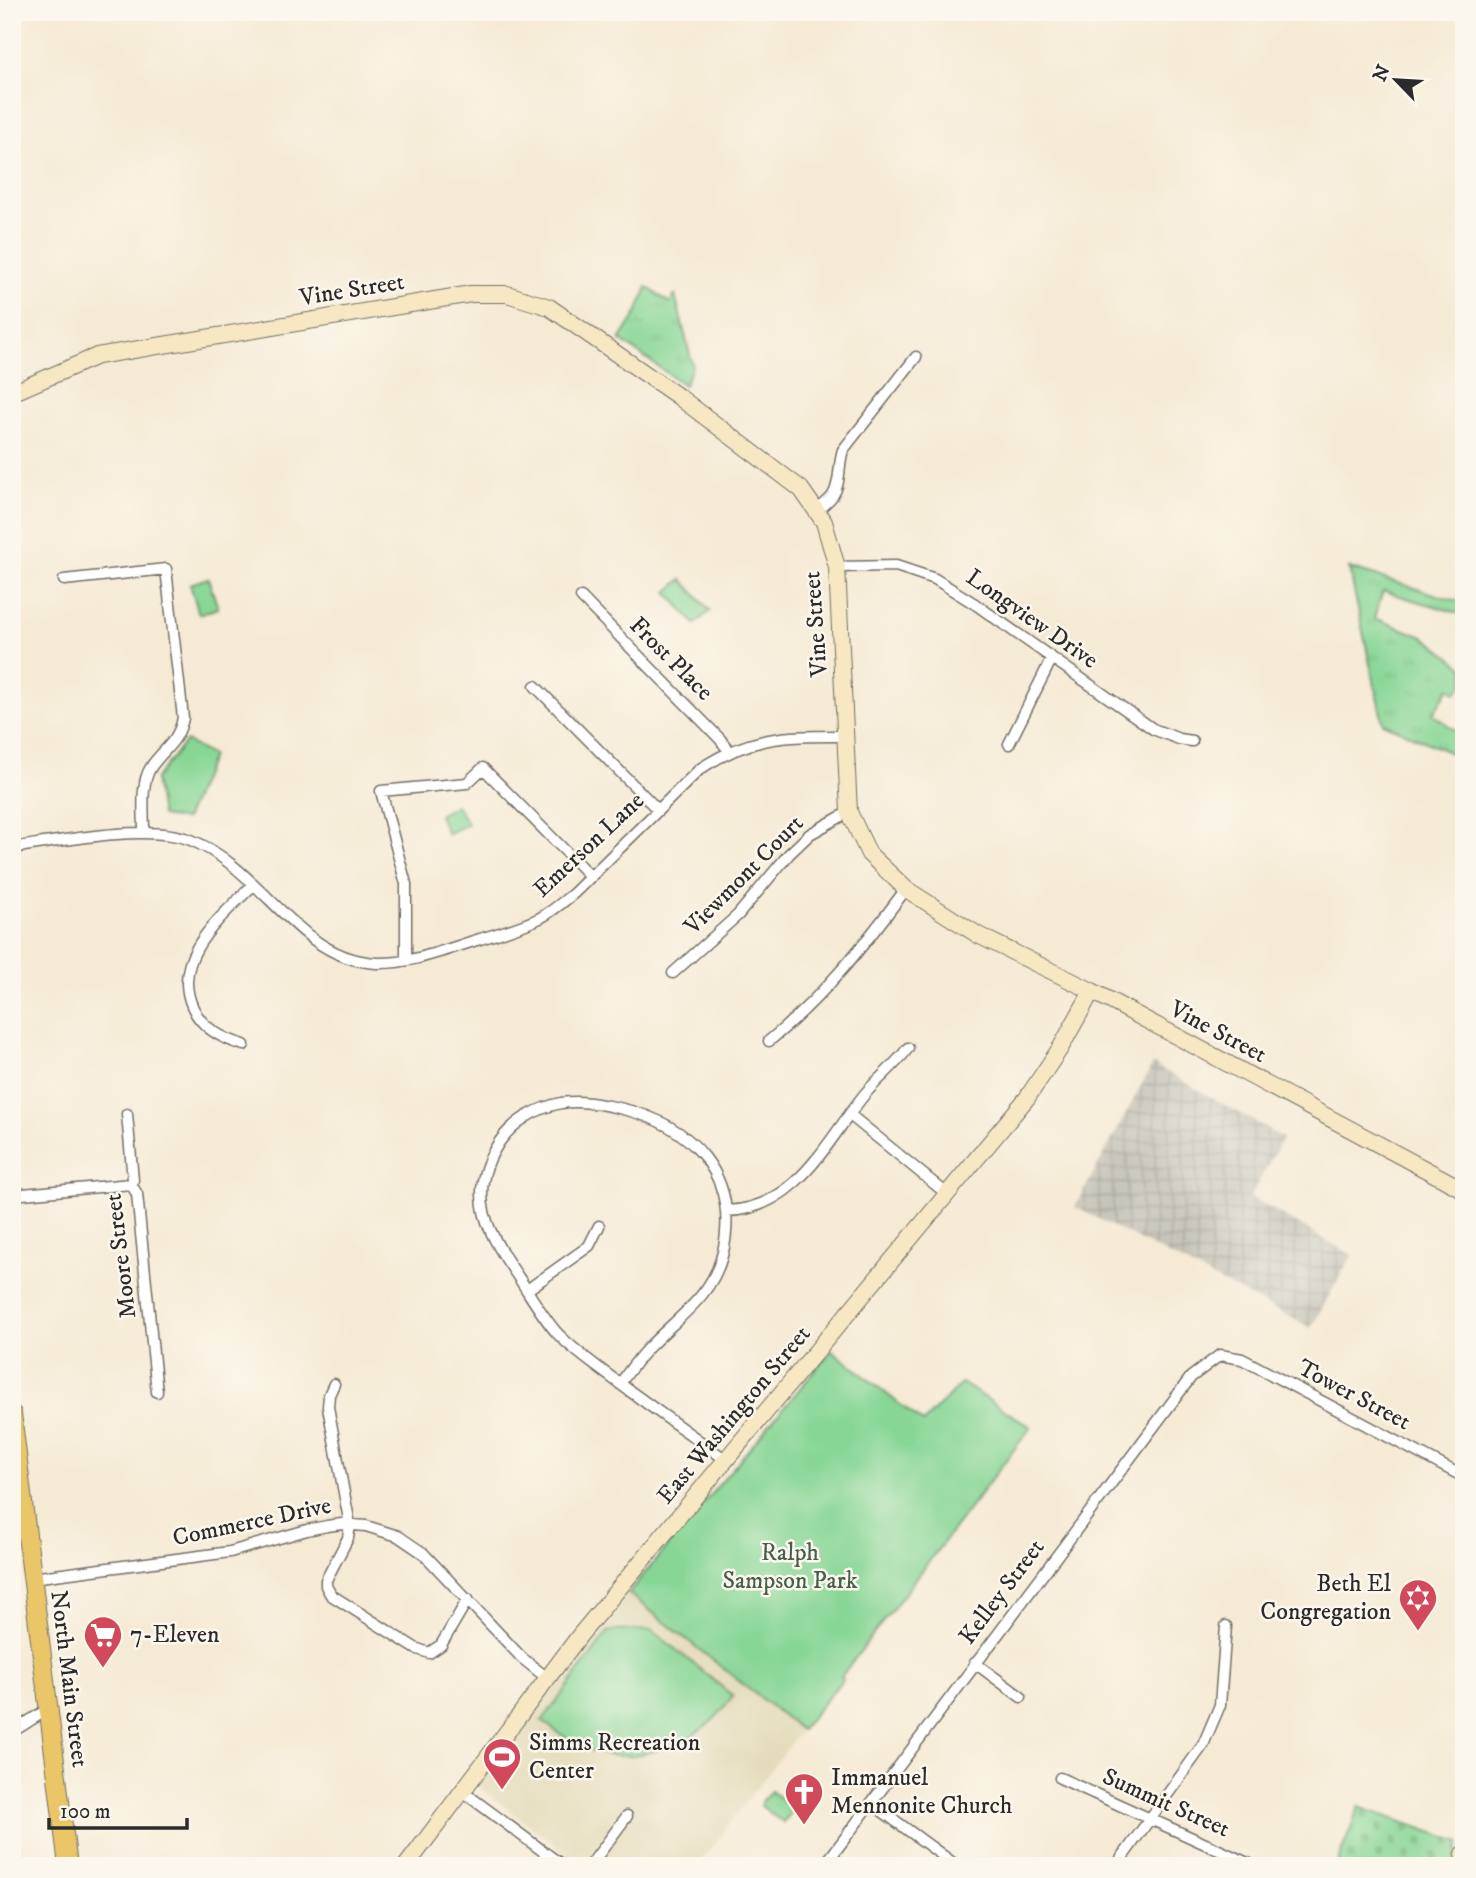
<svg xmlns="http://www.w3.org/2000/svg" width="1476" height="1878" font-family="'IM FELL DW Pica',serif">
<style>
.built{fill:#e4dbba}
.industrial{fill:url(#industrial-grid)}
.grass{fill:url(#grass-tufts);stroke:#598060;stroke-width:2}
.cemetery{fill:url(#cemetery-stones);stroke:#598060;stroke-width:2}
.park{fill:#87d695;stroke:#598060;stroke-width:2}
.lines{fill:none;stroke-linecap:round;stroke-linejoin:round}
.street-casing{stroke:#726e66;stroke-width:13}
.secondary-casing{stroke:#726e66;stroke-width:18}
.primary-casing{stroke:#726e66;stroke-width:20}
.street{stroke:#fff;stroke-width:10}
.secondary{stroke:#f7e8c3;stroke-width:16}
.primary{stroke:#eac669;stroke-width:18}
.labels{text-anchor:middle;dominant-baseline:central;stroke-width:5;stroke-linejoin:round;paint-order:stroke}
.street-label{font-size:24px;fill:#2b2b2b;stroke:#fbf7ec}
.park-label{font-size:24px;fill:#475e4b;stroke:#fbf7ec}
.poi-label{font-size:24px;fill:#2b2b2b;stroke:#fbf7ec;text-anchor:start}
</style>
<defs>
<pattern id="industrial-grid" width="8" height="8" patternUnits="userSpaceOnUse" patternTransform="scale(1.75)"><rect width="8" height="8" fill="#c6c5b8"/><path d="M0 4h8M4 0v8" fill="none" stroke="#aaa99e"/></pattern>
<pattern id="grass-tufts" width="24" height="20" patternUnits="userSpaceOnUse" patternTransform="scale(1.75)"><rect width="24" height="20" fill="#87d695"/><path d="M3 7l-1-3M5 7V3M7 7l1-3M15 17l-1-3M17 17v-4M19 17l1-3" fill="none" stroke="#75b881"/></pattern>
<pattern id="cemetery-stones" width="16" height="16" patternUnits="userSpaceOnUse" patternTransform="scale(1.75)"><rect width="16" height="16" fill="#87d695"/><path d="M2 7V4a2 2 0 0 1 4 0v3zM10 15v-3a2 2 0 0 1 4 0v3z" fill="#75b881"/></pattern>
</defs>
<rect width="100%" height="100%" fill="#fbf7ec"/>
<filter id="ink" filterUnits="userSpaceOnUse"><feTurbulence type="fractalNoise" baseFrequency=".0143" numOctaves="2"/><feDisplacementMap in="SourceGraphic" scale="14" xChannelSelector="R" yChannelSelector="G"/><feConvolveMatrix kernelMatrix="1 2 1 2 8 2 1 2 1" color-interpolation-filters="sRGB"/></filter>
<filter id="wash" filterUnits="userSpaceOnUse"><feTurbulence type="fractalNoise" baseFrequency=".00686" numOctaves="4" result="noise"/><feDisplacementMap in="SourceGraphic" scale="28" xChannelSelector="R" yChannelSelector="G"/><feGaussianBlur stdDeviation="1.57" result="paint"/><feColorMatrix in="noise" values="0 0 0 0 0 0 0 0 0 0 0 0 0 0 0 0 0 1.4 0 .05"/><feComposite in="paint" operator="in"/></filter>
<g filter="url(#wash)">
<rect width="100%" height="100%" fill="#f5ead4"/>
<!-- built -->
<path class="built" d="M628,1593l173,137 -104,136h-114l-107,-81z"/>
<!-- industrial -->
<path class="industrial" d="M1153,1064l130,74 -33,59 102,58 -41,73 -236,-121z"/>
<!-- grass -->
<path class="grass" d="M647,287l23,16 5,-8 17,68 -1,7 -7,15 -64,-45 17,-27z
M1349,568l115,35v12l-81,-24 -9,27 52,20 38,30v15l-8,10 -7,-5 -16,26 31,23v22l-81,-36z"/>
<!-- cemetery -->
<path class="cemetery" d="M1359,1807l101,35 -5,24h-119z"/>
<!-- park -->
<path class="park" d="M208,578l10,30 -19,6 -9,-30z
M682,579l28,32 -15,13 -28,-32z
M186,741l26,15 -27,64 -24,-4 -6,-37z
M456,805l12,19 -21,10 -8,-19z
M832,1350l91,73 39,-40 69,44 -190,250 2,2 -42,51 -173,-137z
M652,1630l81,66c-6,8 -13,17 -20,24 -27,24 -69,39 -105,35 -24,-3 -47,-20 -66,-34l67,-90z
M771,1791l23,18 -11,14 -23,-18z"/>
</g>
<g filter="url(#ink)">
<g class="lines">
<!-- street casing -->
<g class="street-casing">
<path id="street" d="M816,511c6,-5 13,-10 17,-16 8,-12 5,-31 10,-45l73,-93
M837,567l59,-1 39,13 40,25 178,125 26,10 13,2
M64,580l102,-11 17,149c-5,25 -19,30 -32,49 -11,17 -7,46 -7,65
M581,597l139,142 9,12
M535,686l123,124
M1009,744l43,-86
M12,848c47,-7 137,-25 179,-8 49,20 81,68 122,99 19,14 41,23 64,24 35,1 70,-14 103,-24 20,-6 41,-12 60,-21 13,-7 23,-16 34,-25l126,-124c51,-34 86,-33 145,-33
M406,960v-76l-25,-93 86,-8 16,-15 108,109
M673,973l65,-58 51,-61 21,-20 39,-22
M769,1041c54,-44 96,-97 137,-152
M244,1045c-21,-6 -42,-17 -51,-37 -24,-51 29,-91 60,-123
M127,1114l6,66 -2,4 6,10 20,198
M850,1115l97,79
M12,1195l119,-11
M726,1211c70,-1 100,-69 138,-116 14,-17 31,-29 44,-47
M527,1290l62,-44 10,-20
M334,1384l-5,11 -1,12 22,118 -2,13 -22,42v6l5,9 84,53 14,5 12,-8 27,-46
M620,1384c9,-13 18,-26 30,-38 29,-30 63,-50 73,-94 17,-78 -32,-128 -104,-144 -19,-4 -38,-8 -58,-5 -24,5 -47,18 -61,38 -37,54 -11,94 21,140 11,17 22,36 36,52 18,19 41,34 62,50 35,26 71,51 107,77
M32,1578l198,-26 77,-22 20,-4 15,-2 24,2 32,10 25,17 99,105 25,20
M975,1663l46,34
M12,1732l36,-23
M1060,1778l194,88
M462,1791l101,75
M871,1803l86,63
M590,1866l37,-50
M824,1866l367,-489 29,-22 22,4 222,118
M1116,1866l87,-121 17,-40 6,-79"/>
</g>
<!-- secondary casing -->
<g class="secondary-casing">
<path id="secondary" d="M12,393l85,-37 374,-62h36l42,13 130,90 122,92 23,33 13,45 12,245 20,42 37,35 72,46 114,56 372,199
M406,1866l174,-231 447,-537 34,-51 31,-56
M1462,1866l2,-12"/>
</g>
<!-- primary casing -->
<g class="primary-casing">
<path id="primary" d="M12,1414l56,452"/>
</g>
<!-- street -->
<use href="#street" class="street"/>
<!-- secondary -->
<use href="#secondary" class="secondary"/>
<!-- primary -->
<use href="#primary" class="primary"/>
</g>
</g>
<!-- icons -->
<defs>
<g id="synagogue-pin" transform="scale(2.0125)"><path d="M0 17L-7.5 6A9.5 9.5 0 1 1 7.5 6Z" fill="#d1495b" stroke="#fbf7ec"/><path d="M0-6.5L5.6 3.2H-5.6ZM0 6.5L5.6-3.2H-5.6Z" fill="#fff"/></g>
<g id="supermarket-pin" transform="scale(2.0125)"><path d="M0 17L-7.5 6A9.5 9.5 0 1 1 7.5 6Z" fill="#d1495b" stroke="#fbf7ec"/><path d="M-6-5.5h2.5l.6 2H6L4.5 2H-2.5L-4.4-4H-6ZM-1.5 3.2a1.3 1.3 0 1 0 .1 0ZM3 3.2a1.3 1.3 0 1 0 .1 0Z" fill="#fff"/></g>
<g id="stadium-pin" transform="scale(2.0125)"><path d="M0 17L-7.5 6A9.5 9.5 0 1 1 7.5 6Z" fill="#d1495b" stroke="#fbf7ec"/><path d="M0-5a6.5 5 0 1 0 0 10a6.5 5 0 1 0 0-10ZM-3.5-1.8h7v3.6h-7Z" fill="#fff"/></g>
<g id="church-pin" transform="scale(2.0125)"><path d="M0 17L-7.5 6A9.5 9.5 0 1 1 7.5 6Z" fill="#d1495b" stroke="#fbf7ec"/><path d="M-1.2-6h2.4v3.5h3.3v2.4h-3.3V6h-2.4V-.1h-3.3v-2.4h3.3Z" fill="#fff"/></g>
</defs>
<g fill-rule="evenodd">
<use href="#synagogue-pin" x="1418" y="1598"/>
<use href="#supermarket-pin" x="103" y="1635"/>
<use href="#stadium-pin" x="502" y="1757"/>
<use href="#church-pin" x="804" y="1792"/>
</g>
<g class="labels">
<!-- street labels -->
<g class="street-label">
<text transform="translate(352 290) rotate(-9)">Vine Street</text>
<text transform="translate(1032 619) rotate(35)">Longview Drive</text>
<text transform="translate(816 624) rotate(-94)">Vine Street</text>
<text transform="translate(671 659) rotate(45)">Frost Place</text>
<text transform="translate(589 845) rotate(-43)">Emerson Lane</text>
<text transform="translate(744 875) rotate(-45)">Viewmont Court</text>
<text transform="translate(1218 1032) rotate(28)">Vine Street</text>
<text transform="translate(121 1256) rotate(-97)">Moore Street</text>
<text transform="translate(1354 1395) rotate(28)">Tower Street</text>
<text transform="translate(734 1415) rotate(-50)">East Washington Street</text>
<text transform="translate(252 1522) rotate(-12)">Commerce Drive</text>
<text transform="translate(1002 1592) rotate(-53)">Kelley Street</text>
<text transform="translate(69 1679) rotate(83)">North Main Street</text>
<text transform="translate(1166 1803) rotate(24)">Summit Street</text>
</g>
<!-- park labels -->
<g class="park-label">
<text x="790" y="1553">Ralph<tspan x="790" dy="28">Sampson Park</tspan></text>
</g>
<!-- poi labels -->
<g class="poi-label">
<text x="1391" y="1584" text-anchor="end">Beth El<tspan x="1391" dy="28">Congregation</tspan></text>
<text x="130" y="1635">7-Eleven</text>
<text x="529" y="1743">Simms Recreation<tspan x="529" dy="28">Center</tspan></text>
<text x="831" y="1778">Immanuel<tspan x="831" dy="28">Mennonite Church</tspan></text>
</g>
</g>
<!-- margin -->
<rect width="1476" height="1878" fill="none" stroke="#fbf7ec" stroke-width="42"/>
<!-- north arrow -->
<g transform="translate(1396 80) rotate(295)" stroke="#fbf7ec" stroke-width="5" paint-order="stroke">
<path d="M0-5L12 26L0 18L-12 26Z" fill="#2b2b2b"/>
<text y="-10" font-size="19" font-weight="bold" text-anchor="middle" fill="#2b2b2b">N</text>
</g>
<!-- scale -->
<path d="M49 1818v10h138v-10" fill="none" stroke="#2b2b2b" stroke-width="3.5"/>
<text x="60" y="1818" font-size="21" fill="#2b2b2b" stroke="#fbf7ec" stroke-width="5" paint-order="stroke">100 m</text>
</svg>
